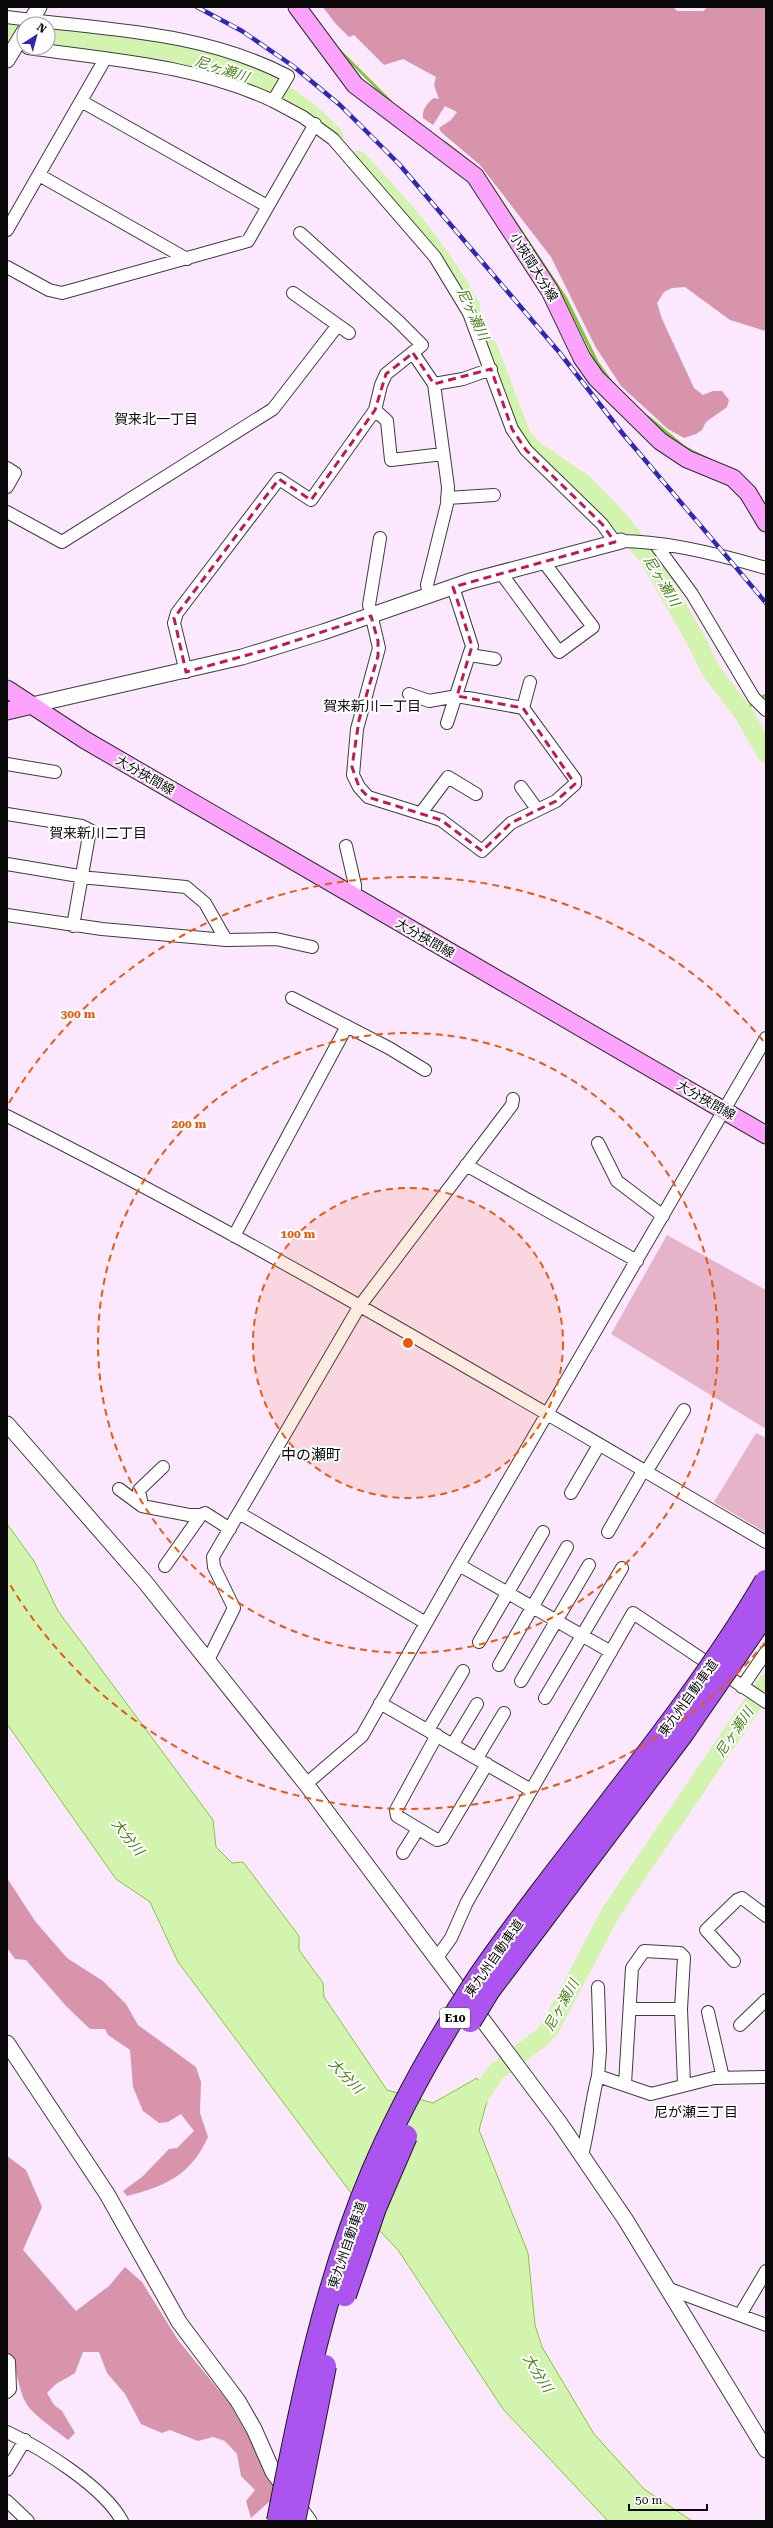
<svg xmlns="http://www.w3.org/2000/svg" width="773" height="2528" font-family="'Roboto Serif','Noto Sans JP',serif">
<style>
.green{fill:#e6b4c9}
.forest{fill:#d794ab}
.water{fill:#d3f4ae;stroke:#80c838}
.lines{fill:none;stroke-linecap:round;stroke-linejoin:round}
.stream{stroke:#80c838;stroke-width:3}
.river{stroke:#d3f4ae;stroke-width:19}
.minor-casing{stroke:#3d3d3d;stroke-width:14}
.tertiary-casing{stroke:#3d3d3d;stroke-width:17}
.secondary-casing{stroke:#2c2c2c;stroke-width:19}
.minor{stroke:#fff;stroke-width:12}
.tertiary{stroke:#fff;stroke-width:15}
.secondary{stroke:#fca4fd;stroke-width:17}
.rail-casing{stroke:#2f28b4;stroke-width:4.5}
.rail{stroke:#fff;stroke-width:3;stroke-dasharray:9;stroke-linecap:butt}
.motorway-bridge-casing{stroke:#1b1b1b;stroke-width:24;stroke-linecap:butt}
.motorway-bridge{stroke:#ab54f0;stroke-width:22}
.marked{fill:none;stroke:#c2185b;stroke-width:3;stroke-dasharray:8 5;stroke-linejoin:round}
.ring{fill:none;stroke:#e8590c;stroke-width:2;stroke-dasharray:7 5}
.labels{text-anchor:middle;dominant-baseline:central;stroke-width:4;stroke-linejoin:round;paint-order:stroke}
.shield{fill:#fff;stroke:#545454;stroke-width:1}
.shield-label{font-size:12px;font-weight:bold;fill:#0a0a0a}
.street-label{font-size:13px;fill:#0a0a0a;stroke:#fff}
.water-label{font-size:14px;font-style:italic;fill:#498218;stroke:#fff}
.neighbourhood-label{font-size:14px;fill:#0a0a0a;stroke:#fff}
.quarter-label{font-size:15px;fill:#0a0a0a;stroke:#fff}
.centre{fill:#e8590c;stroke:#fff;stroke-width:2}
.ring-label{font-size:12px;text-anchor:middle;font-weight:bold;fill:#e8590c;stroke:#fff;stroke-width:4;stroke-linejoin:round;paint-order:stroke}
</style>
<rect width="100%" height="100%" fill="#fce8fe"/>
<!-- green -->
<path class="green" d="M667,1235l99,55v139l-155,-95z
M756,1433l10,5 -1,94 -51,-30z"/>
<!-- forest -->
<path class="forest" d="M323,7h350l4,4h26l5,-4h58v324l-36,-11 -45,-33 -13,1 -8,4 -7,11 5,16 32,69 9,7 10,-4h9l7,9 -2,7 -21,15 -4,8 -6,4 -12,4 -16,-9 -47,-43 -26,-40 -44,-89 -71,-92 -39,-33 -2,-4 12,-8 6,-8 -12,-6 -12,19 -10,-7c-1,-8 4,-15 11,-20l5,1 -5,-14 2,-8 -33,-18 -19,6 -30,-30 -5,2 -14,-14z
M7,1878l28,43 32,37 36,23 23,23 12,21 58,42 5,15 -1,31 8,24c-17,38 -42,49 -81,59l-4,-5 20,-15 26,-27 8,-1 17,-17 -13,-17 -13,8 -9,1 -16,-12 -10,-24 -3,-37 -22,-15 -3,-6h-15l-24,-23 -40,-46 -11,-1 -8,-11z
M7,2156l19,14 16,37 -19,43 53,61 33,-25 16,-19 17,15 36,58 52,64 44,78 -3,18 -20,18 -5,-17 9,-11 -14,-14 -4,-22 -12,-13 -12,-4 -15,4 -28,-11 -8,3 -21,-9 -16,-30 -18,-21 -8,-21h-16l-8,21 -19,11 -9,9 7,12 8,6 13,22 -7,7c-11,-9 -36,-26 -42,-37 -9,-16 -7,-35 -19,-49z"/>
<!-- water -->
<path class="water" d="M7,1524l27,37 24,50 155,209 3,27 16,16 11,-1 56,74v14l24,33 1,14 63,93 46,13 44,-25 12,16 -10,36 49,123 7,72 7,22 52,87 50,55 48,32h-84l-105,-112 -105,-159 -20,-21 -200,-267 -28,-60 -34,-23 -109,-155z"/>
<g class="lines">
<!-- stream -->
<path class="stream" d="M338,49l52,52
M444,142l32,25
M483,174l82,123 32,65 15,21
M648,417l36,30 26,13
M762,697l4,-2
M744,714l6,-8"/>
<!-- river -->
<path class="river" d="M7,31l17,2
M48,37c88,11 184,15 257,72 10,8 20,18 29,27
M358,160c44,47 82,90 113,147
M488,348l34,89 13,14 49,33 34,35 31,39 48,84 14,29 33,43 22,39
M470,2110l26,-38 45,-34 9,-10 61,-116 155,-228"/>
<!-- minor casing -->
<g class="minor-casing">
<path id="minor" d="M7,17c96,13 193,13 281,59l-15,25c-77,-36 -161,-41 -245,-53
M81,101l186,105
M273,101l30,16 30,22 102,118 34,56 43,116 14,21 76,74 13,18
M39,175l148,84
M7,230l98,-171
M7,267l42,23 13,3 186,-52 67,-117
M293,293l56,40
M413,353l21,31 14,103 -1,17 -20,81 2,10
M434,384l29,-5 28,-10
M375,410l12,11 4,39 52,-6
M7,468l8,5 -8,14
M447,498l47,-3
M7,512l55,30 211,-133 65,-84
M380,538l-11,67 10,43 -22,81 -4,46 6,12 9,10 73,23 41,31 29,-28 45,-22 19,-17v-5l-52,-71 -66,-12 -28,5 -20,-7
M621,541c43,0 104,15 145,27
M656,545l36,49 62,104 12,12
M501,573l58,79 34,-25 -50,-66
M470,655l25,4
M186,672l-12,-49 3,-10 102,-134 32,21 64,-90 6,-25 5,-11 36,-29 -24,-24 -98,-88
M523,708l7,-26
M447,723l25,-77 -19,-59
M7,764l48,8
M521,787l16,22
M421,813l27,-36 28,17
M7,814l75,12 8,4 -17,96
M346,846l9,39v12
M7,864l84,14 95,9 19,16 21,37
M7,915l95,14 124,11 50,-1 36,8
M292,998l97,50 36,22
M7,1116c259,130 509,280 759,426
M598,1143l19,38 46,35
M466,1165l171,96
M234,1236l113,-210
M646,1472l38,-62
M119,1489l23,17 47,9h12
M571,1493l28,-48
M142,1506l-3,-16 24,-23
M239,1513l187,110
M608,1532l35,-61
M459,1565l152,87
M165,1566l36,-51 4,-2 25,16
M479,1642l64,-110
M208,1660l26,-52 -20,-41 -1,-10 146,-250 153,-202 1,-6
M499,1665l68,-118
M521,1681l68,-116
M742,1687l24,-35
M545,1698l77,-130
M380,1703l151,87
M428,1730l35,-59
M437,1735l-41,75 1,6 40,24 6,-2 44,-74
M453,1744l24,-40
M477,1758l27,-45
M306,1784l56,-48 97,-171 307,-527
M403,1853l15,-24
M436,1959l15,-21 16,-36 166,-289 133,89
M734,1961l-28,-31 31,-30 5,-2 24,18
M598,1987l2,64 -2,25 53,18 63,-16 52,-1
M631,2009h50
M708,2012l15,66
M740,2025l26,-25
M625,2084l7,-116 12,-17 36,2 4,4 -3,52 3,75
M582,2155c7,-26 9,-53 16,-79
M667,2288l99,37
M740,2315l26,-44
M7,2360l2,2 1,27 -3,3
M7,2432c34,16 97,55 115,89
M7,2470l18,-30
M7,2501l21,20"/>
</g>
<!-- tertiary casing -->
<g class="tertiary-casing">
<path id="tertiary" d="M29,24l10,-17
M7,60l17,-28
M32,705l210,-48 81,-25 147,-51 151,-40
M7,1424l138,158 161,202 253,338 66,97 141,231
M7,2043l100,151 72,128 59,79 16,28 19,43 36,49"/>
</g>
<!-- secondary casing -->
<g class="secondary-casing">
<path id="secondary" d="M297,7l58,78 120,91 75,115 32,67 14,20 64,63 27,18 46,19 15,15 18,30
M7,689l78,51 681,395
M7,711l25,-6"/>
</g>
<!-- minor -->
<use href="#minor" class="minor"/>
<!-- tertiary -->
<use href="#tertiary" class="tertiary"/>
<!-- secondary -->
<use href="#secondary" class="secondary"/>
<!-- rail casing -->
<g class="rail-casing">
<path id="rail" d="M197,7l45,24 51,35 47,39 59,59 160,188 64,82 143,169"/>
</g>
<!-- rail -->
<use href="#rail" class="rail"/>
<!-- motorway-bridge casing -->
<g class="motorway-bridge-casing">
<path id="motorway-bridge" d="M470,2021l19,-31 193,-256 84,-122
M345,2295l30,-87 31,-72
M278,2521c23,-118 47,-237 94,-348 28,-66 65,-131 103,-190 26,-39 55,-76 83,-113 72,-94 148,-187 208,-289
M294,2521l31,-155"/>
</g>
<!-- motorway-bridge -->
<use href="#motorway-bridge" class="motorway-bridge"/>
</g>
<!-- marked area -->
<path class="marked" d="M413,353l21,31 57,-15 21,60 14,21 76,74 13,18 -162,45 19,59 -15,50 66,12 52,76 -19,17 -45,22 -29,28 -41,-31 -73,-23 -9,-10 -7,-20 7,-47 19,-64v-15l-7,-25 -98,32 -87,24 -12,-54 105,-139 32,21 64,-90 11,-36z"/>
<!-- distance rings -->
<circle cx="408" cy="1343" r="155" fill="#e8590c" fill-opacity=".12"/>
<g class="ring">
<circle cx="408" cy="1343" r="155"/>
<circle cx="408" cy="1343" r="310"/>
<path d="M765 1643A466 466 0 0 1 9 1583M9 1103A466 466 0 0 1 765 1043"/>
</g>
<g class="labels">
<!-- shield labels -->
<rect class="shield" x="440" y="2008" width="30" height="20" rx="3"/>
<g class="shield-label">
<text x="455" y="2018">E10</text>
</g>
<!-- street labels -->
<g class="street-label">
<text transform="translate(534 267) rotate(58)">小挾間大分線</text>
<text transform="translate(145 775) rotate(30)">大分挾間線</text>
<text transform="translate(425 938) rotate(30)">大分挾間線</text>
<text transform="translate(706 1100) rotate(30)">大分挾間線</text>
<text transform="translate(688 1698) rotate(-54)">東九州自動車道</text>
<text transform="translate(494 1958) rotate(-55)">東九州自動車道</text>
<text transform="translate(347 2245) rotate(-71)">東九州自動車道</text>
</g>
<!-- water labels -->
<g class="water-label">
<text transform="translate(222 69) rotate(18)">尼ヶ瀬川</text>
<text transform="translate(473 314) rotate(65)">尼ヶ瀬川</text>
<text transform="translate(662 581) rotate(59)">尼ヶ瀬川</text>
<text transform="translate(734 1732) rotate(-56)">尼ヶ瀬川</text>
<text transform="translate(128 1837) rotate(51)">大分川</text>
<text transform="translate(561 2005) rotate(-61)">尼ヶ瀬川</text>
<text transform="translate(346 2076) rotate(46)">大分川</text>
<text transform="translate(538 2373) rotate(58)">大分川</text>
</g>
<!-- neighbourhood labels -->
<g class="neighbourhood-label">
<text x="156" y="419">賀来北一丁目</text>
<text x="372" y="706">賀来新川一丁目</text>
<text x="98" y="833">賀来新川二丁目</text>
<text x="696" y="2112">尼が瀬三丁目</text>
</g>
<!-- quarter labels -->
<g class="quarter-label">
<text x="311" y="1455">中の瀬町</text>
</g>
</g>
<circle cx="408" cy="1343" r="6" class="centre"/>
<g class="ring-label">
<text x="78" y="1018">300 m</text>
<text x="189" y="1128">200 m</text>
<text x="298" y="1238">100 m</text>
</g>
<!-- border -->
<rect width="773" height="2528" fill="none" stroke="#0a0a0a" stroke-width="16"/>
<!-- north arrow -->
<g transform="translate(36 36) rotate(36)"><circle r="19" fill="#ffffff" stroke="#9d9d9d"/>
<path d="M0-3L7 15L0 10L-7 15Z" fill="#2f28b4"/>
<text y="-6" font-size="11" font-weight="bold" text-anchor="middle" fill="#0a0a0a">N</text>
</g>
<!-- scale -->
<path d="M629 2504v6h78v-6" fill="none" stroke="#0a0a0a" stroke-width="2"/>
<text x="635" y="2504" font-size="12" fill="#0a0a0a" stroke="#ffffff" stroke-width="3" paint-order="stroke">50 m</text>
</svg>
